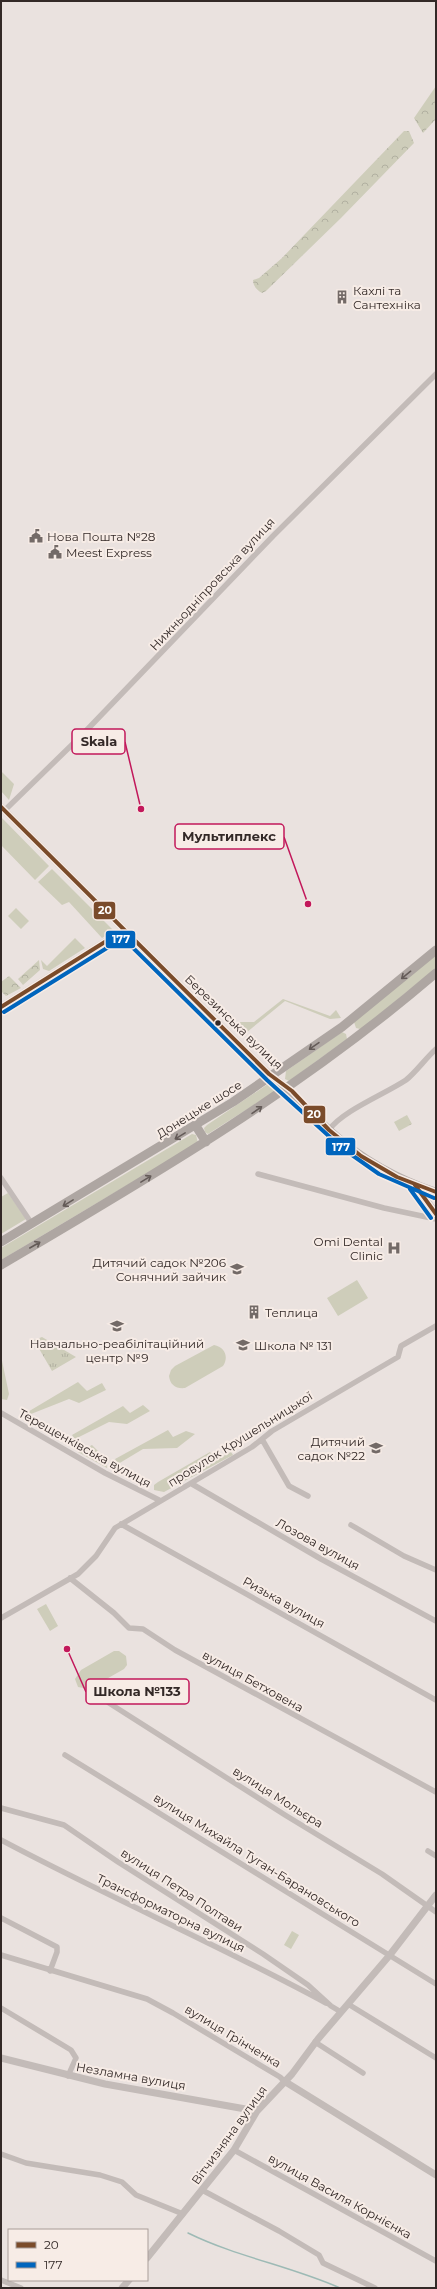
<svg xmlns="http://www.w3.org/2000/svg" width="437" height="2289" font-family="Montserrat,sans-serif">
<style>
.green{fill:#cecdba}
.forest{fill:url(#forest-crowns)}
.park{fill:url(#park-tufts)}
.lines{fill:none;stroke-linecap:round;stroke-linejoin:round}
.stream{stroke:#9dbab5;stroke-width:1.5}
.minor{stroke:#c3bbb8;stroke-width:5.5}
.tertiary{stroke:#c3bbb8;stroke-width:7}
.secondary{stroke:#b4aca9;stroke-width:8}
.trunk{stroke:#aea6a2;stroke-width:9}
.bus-1-casing{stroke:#f7ece6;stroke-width:7}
.bus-2-casing{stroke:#f7ece6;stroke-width:7}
.bus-1{stroke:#7a4b2a;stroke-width:4}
.bus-2{stroke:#0065bd;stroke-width:4}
.oneway{stroke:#645b58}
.bus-dot{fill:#332927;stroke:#f7ece6;stroke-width:1.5}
.labels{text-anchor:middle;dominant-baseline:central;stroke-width:4;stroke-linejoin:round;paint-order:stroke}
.poi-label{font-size:12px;fill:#332927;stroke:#f7ece6;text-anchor:start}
.street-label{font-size:12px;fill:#332927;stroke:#f7ece6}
.leader{fill:none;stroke:#c2185b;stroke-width:1.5}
.callout-dot{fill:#c2185b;stroke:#f7ece6;stroke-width:1.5}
.callout{fill:#f7ece6;stroke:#c2185b;stroke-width:1.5}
.callout-label{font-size:13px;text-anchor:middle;font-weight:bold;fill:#332927}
.line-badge{stroke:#f7ece6;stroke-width:1.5}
.badge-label{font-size:11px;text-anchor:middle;font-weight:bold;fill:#fff}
</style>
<defs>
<pattern id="forest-crowns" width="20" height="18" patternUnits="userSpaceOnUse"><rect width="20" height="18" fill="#cecdba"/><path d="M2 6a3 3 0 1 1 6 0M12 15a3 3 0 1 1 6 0" fill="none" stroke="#b1b0a0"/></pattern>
<pattern id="park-tufts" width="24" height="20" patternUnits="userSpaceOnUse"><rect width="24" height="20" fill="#cecdba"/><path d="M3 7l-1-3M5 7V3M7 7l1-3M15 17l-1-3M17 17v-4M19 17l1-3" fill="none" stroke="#b1b0a0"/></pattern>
</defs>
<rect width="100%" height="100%" fill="#eae2df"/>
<!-- green -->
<path class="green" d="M1,771l13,13 -5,16 -8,-9z
M1,817l48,49 -14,14 -34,-35z
M52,869l62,62 -12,7 -33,-36 -7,3 -24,-23z
M16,908l13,13 -8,8 -13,-13z
M75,938l10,10 -36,23 -6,-2 -2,-9 6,6z
M436,951v17l-72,59 -4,2 -4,-1 -2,-6z
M283,999l47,17 6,-6 5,8 -11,1 -45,-18 -44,36 -4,-5v-10h17z
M342,1032l4,2 1,5 -58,42 -4,-2 1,-8z
M268,1084l6,2v6l-66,42 -3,-2 -1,-4 3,-3z
M192,1134l4,1 2,8 -197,117v-12z
M8,1193l18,26 -25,15v-37z
M357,1280l11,18 -30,18 -11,-18z
M214,1345c11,2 15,12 9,21l-38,22c-9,1 -15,-3 -16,-12l2,-6 4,-4z
M1,1356l8,38 -2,6 -6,-1z
M78,1382l9,9 15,-8 4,7 -27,13 -10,-4 -38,15 -5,-1z
M143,1405l7,6 -23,13 -18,-2 -34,17 -3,-4 51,-29 7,7z
M168,1430l5,7 13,-6 9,3 -18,14 -34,1 -25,15 -3,-5z
M92,1445l14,14 1,9 -29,-16z
M210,1452l6,8 15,-8 2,3 -69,37 -10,-2v-5l4,-3z
M46,1604l12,22 -8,5 -13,-22z
M114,1651h5l7,5 1,9 -3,4 -35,20 -11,-2 -3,-8 6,-9z
M292,1931l7,4 -8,14 -7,-4z"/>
<!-- forest -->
<path class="forest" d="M436,86v33l-13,14 -9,-15z
M404,131h5l5,12 -73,75 -75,73 -4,2c-5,-3 -9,-7 -9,-13l6,-2 23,-20z
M39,960l1,10 -17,15 -5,-6z
M9,976l12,12 -15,8 -5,-5v-9z"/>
<!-- park -->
<path class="park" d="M407,1115l5,9 -13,7 -5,-9z
M42,1337l34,20 -24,14 -18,-31z"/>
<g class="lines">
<!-- stream -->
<path class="stream" d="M188,2233c49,24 102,33 152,55"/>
<!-- minor -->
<path class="minor" d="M5,810l77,-75 191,-199 163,-162
M329,1130c13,-19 56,-36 77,-50 9,-7 20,-22 30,-31
M258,1174l126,34 52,11
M1,1178l31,46
M1,1413l104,60 54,27
M263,1441l26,45 19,10
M192,1484l129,75 115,62
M121,1524l315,176
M351,1525l53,31 32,14
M70,1578l44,35 15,15 14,1 32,21 261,142
M1,1618l77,-44 18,-18 19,-28 137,-81 20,-16 126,-74 3,-11 35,-20
M109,1703l176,112 97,59 54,38
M65,1755l371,229
M1,1808l63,17 54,37 145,92 45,31 23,21 10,6
M1,1840c107,57 218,105 325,163
M428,1851l8,5
M1,1918l56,29v5l-7,19
M1,1955l146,44 26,14 107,64 4,4
M348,2004l88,54
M1,2008l70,42 5,8 -8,18
M315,2042l48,31
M234,2150l202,111
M1,2154l25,9 74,12 22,7 14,13 47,19
M202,2190l77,41 40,24 4,8 52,25
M1,2280l20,8"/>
<!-- tertiary -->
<path class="tertiary" d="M1,807l270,269
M1,1007l123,-77
M1,2058l104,26 152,27
M284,2081l152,94
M147,2258l87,-108 23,-39 35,-37 26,-35 71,-83 47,-61
M122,2288l7,-8"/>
<!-- secondary -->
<path class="secondary" d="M271,1076c24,17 41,39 63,58 30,27 64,45 102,58
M415,1186l21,28"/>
<!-- trunk -->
<path class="trunk" d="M196,1126l10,16
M1,1242l232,-140 109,-75 94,-77
M1,1265c153,-90 300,-176 435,-292"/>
<!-- bus-1 casing -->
<g class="bus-1-casing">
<path id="bus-1" d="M1,807l268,267 23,17 37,39 32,26 36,21 39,15
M1,1007l123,-77
M415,1185l21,29"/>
</g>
<!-- bus-2 casing -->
<g class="bus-2-casing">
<path id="bus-2" d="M4,1012l119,-74 144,142 75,68 37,26 55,24
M410,1189l21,29"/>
</g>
<!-- bus-1 -->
<use href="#bus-1" class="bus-1"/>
<!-- bus-2 -->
<use href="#bus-2" class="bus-2"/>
</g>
<!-- one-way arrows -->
<defs><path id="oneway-shaft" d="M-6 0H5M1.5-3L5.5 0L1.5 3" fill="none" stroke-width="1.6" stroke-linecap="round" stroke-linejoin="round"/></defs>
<g class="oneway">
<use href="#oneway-shaft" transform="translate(406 975) rotate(141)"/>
<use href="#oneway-shaft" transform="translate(314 1046) rotate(145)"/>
<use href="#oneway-shaft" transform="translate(257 1110) rotate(-35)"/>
<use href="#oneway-shaft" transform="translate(180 1136) rotate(149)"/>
<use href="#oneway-shaft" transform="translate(146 1179) rotate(-31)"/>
<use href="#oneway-shaft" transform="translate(68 1203) rotate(149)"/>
<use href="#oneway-shaft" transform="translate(35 1245) rotate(-30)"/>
</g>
<!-- icons -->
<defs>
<g id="building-bare" transform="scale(1.08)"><path d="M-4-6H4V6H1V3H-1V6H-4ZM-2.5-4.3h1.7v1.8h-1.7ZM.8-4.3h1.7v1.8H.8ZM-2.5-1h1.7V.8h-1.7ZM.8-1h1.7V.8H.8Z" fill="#736a67" stroke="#f7ece6" stroke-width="2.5" paint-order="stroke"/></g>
<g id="civic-bare" transform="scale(1.08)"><path d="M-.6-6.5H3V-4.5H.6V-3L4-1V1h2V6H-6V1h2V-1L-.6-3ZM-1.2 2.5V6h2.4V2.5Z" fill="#736a67" stroke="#f7ece6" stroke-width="2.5" paint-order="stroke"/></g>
<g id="hospital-bare" transform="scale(1.08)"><path d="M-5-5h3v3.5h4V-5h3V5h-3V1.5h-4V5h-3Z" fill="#736a67" stroke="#f7ece6" stroke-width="2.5" paint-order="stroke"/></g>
<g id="school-bare" transform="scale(1.08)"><path d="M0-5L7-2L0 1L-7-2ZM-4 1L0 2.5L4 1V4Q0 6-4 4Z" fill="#736a67" stroke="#f7ece6" stroke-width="2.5" paint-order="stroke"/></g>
</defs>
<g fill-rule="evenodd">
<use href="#building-bare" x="342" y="297"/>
<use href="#civic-bare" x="36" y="536"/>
<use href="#civic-bare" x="55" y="552"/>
<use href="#hospital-bare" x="394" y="1248"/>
<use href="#school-bare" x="237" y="1269"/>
<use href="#building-bare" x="254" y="1312"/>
<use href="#school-bare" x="117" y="1326"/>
<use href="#school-bare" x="243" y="1345"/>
<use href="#school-bare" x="376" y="1448"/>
</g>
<!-- markers -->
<circle class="bus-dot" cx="218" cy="1023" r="3.5"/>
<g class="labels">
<!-- poi labels -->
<g class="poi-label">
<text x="353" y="290">Кахлі та<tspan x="353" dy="14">Сантехніка</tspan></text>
<text x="47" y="536">Нова Пошта №28</text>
<text x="66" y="552">Meest Express</text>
<text x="383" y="1241" text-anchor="end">Omi Dental<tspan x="383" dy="14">Clinic</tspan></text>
<text x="226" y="1262" text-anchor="end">Дитячий садок №206<tspan x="226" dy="14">Сонячний зайчик</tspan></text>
<text x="265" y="1312">Теплица</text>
<text x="117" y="1343" text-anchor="middle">Навчально-реабілітаційний<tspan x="117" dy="14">центр №9</tspan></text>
<text x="254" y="1345">Школа № 131</text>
<text x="365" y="1441" text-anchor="end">Дитячий<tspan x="365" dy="14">садок №22</tspan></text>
</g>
<!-- street labels -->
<g class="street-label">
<text transform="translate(212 584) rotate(-47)">Нижньодніпровська вулиця</text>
<text transform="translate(234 1022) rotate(44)">Березинська вулиця</text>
<text transform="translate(199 1109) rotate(-32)">Донецьке шосе</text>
<text transform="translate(240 1439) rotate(-32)">провулок Крушельницької</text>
<text transform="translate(85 1448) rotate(29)">Терещенківська вулиця</text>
<text transform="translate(318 1544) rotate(29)">Лозова вулиця</text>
<text transform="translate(284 1602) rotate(29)">Ризька вулиця</text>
<text transform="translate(253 1681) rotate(29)">вулиця Бетховена</text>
<text transform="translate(278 1797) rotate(32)">вулиця Мольєра</text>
<text transform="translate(257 1860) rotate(32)">вулиця Михайла Туган-Барановського</text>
<text transform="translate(182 1890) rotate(33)">вулиця Петра Полтави</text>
<text transform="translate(171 1913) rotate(26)">Трансформаторна вулиця</text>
<text transform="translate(233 2036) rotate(31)">вулиця Грінченка</text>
<text transform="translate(131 2076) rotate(10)">Незламна вулиця</text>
<text transform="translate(229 2135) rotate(-54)">Вітчизняна вулиця</text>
<text transform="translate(340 2196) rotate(29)">вулиця Василя Корнієнка</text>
</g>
</g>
<!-- callouts -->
<path class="leader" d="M141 809L125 742M308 904L284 837M67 1649L86 1692"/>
<g class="callout-dot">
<circle cx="141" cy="809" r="4"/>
<circle cx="308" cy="904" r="4"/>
<circle cx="67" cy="1649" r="4"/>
</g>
<g class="callout">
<rect x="72" y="729" width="53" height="25" rx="4"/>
<rect x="175" y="824" width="109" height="25" rx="4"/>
<rect x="86" y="1679" width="103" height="25" rx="4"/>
</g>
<g class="callout-label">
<text x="99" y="746">Skala</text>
<text x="229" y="841">Мультиплекс</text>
<text x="137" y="1696">Школа №133</text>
</g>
<g class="line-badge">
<rect x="93" y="901" width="23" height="19" rx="4" fill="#7a4b2a"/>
<rect x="105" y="930" width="31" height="19" rx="4" fill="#0065bd"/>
<rect x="303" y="1105" width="23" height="19" rx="4" fill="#7a4b2a"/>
<rect x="325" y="1137" width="31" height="19" rx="4" fill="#0065bd"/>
</g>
<g class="badge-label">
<text x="105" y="914">20</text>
<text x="121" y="943">177</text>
<text x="314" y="1118">20</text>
<text x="341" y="1151">177</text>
</g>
<!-- border -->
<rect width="437" height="2289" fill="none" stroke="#332927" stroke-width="4"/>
<!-- legend -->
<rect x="8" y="2229" width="140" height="52" fill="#f7ece6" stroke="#a99e9a"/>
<rect x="16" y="2242" width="20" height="6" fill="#7a4b2a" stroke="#a99e9a"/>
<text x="44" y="2249" font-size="12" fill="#332927">20</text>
<rect x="16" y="2262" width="20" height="6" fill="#0065bd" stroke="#a99e9a"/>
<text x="44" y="2269" font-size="12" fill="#332927">177</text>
</svg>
